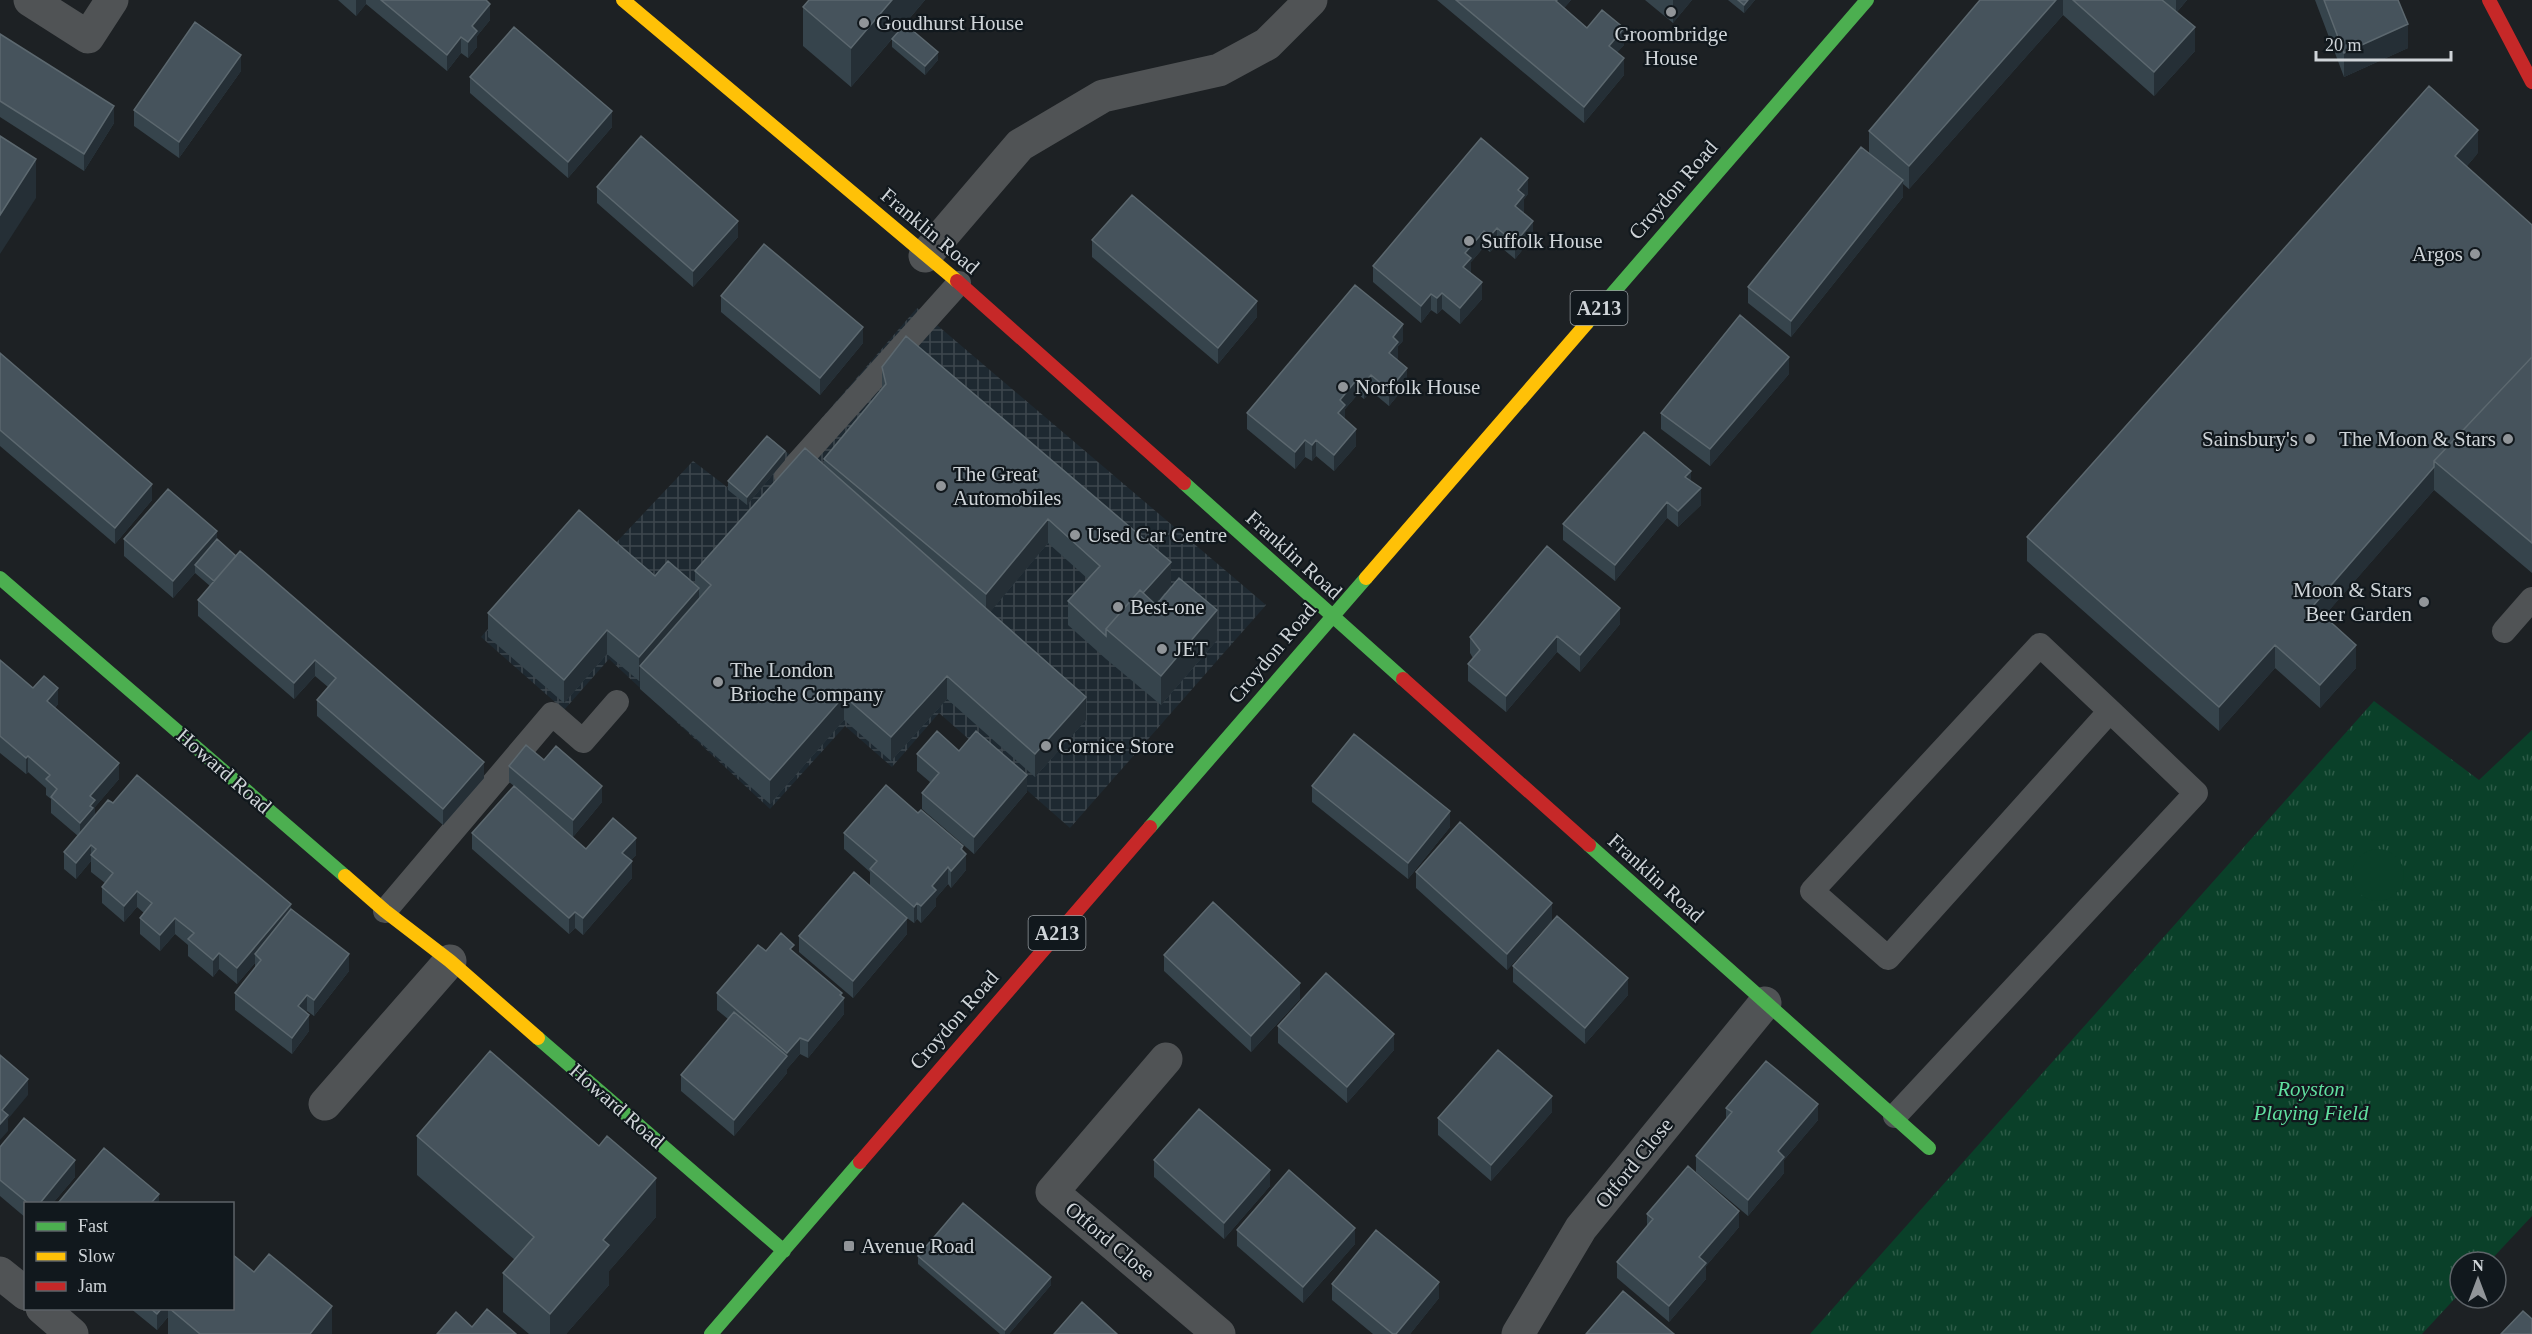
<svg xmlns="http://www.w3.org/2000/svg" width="2532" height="1334" font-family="'Times New Roman',serif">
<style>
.industrial{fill:url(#industrial-grid)}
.park{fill:url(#park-tufts)}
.pitch{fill:#0a4029}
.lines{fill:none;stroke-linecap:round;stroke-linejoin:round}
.lane{stroke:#505355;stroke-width:24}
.street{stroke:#505355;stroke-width:33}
.fast{stroke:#4caf50;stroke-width:14}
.slow{stroke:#ffc107;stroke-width:14}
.jam{stroke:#c62828;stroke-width:14}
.wall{fill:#36444c}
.shaded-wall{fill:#252f36}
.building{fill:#46535c;stroke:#5c686f;stroke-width:1.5}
.poi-dot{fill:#919599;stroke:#11181d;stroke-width:2}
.labels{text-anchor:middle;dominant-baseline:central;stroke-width:4.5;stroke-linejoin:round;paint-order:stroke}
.shield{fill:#11181d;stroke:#969ca0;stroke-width:1.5}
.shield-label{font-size:20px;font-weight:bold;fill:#cfd4d8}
.poi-label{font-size:21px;fill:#cfd4d8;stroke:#11181d;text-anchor:start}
.street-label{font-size:21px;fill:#cfd4d8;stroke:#11181d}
.park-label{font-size:21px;font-style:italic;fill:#60df9f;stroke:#11181d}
</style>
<defs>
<pattern id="industrial-grid" width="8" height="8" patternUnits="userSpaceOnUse" patternTransform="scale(1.5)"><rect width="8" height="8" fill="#1e2931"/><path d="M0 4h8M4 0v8" fill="none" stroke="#3e474e"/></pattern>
<pattern id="park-tufts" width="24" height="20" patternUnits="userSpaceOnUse" patternTransform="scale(1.5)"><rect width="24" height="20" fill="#0a4029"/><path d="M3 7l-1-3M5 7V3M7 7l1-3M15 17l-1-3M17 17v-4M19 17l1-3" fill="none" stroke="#2d5b47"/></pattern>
</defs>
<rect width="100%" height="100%" fill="#1d2124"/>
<!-- industrial -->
<path class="industrial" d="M917,308l349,297 -196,223 -131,-115 -47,54 -47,-41 -75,83 -161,-150 -45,51 -83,-73 99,-114 31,25 82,-87 34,26 42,-50 21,18z"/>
<!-- park -->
<path class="park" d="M2374,701l105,79 53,-50v486l-43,46h-29v31l-38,41h-612z"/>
<!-- pitch -->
<path class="pitch" d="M2352 875a26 26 0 1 1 52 0a26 26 0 1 1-52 0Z"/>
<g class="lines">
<!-- lane -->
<path class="lane" d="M786,476l173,-193
M2504,631l28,-32
M2040,645l70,66 -222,247 -76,-67z
M385,911l167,-197 31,27 34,-39
M1895,1116l301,-323 -86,-82"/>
<!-- street -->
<path class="street" d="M30,0l58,37 24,-37
M925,256l95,-111 83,-49 116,-26 48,-26 44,-44
M1166,1059l-114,133 167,142
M325,1104l125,-143
M0,1273l26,21
M42,1308l30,26
M1518,1334l63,-106 184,-225"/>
<!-- fast -->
<path class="fast" d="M1587,323l280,-323
M1184,483l219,196
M0,578l345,298
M1150,827l216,-249
M1589,845l340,303
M538,1038l246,213
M711,1334l149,-172"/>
<!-- slow -->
<path class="slow" d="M623,0l334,281
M1366,578l221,-255
M345,876l40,35 65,50 88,77"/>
<!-- jam -->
<path class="jam" d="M2489,0l43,82
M957,281l227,202
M1403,679l186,166
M860,1162l290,-335"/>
</g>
<!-- wall -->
<path class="wall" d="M338,0h148l4,20 -13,16v11l-9,11 -7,-5 -14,18 -81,-67 -10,12z
M809,0h116l-32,38 45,22 -13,15 -33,-28v-8l-41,48 -48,-41v-39z
M1437,0h134l-7,8 23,20 37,17 -7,7 7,23 -40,48z
M1645,0h47l-19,23z
M1728,0h27l-11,13z
M1980,0h207l-10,12 18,39 -41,45 -91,-81 -154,174 -6,-5v13l-112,140 -43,-34v-16l121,-134v-22z
M2315,0h83l10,48 -64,29z
M0,34l114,89 -30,48 -84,-54z
M241,71l-62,87 -45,-32v-16z
M470,77l142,50 -44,51 -98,-85z
M2478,153l-12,14 66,58v348l-98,-83 -110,126 32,52 -36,40 -45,-40 -56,63 -192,-170v-24z
M597,187l141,50 -45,50 -96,-84z
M1528,194l-4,5v12l-1,2 10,24 -18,22 -18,-15 -7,8 -6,-5 -13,15v12l11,25 -22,25 -18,-15 -5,5 -6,-4 -10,13 -48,-41v-16z
M1092,240l165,77 -39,47 -126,-107z
M721,296l142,47 -43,52 -99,-83z
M1403,341l-5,5v12l-1,1 10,25 -18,22 -18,-15 -7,8 -6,-5 -13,15v11l11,26 -22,25 -18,-15 -4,5 -7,-4 -10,12 -48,-40v-16z
M0,353l152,147 -37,44 -115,-98z
M882,367l289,219 -16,18 62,36 -56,65 -55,-46 -38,-34v-24l20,-22 -40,-36 -58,69 96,108 -51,57 -88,-78 -56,62 -47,-41 -74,84 -130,-115v-9l-1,1 -32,-27 -43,49 -76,-66v-24l167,-37 40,9v-14l129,-106v-6l58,-71z
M1789,374l-79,92 -49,-37v-16z
M785,460l-38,45 -19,-15v-9z
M1691,482l10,23 -23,22 -11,-9 -52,63 -52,-41v-16z
M124,539h93l267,239 -41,47 -126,-109v-16l11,-13 -13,-11 -21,23 -96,-83v-16l12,-14 -15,-13 -22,25 -49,-42z
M1620,624l-40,48 -23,-20 -51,60 -38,-31v-17l5,-6 -3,-5v-16z
M0,660l33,28 25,16 -3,4 64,71 -24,28v9l196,93 58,62 -35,45 -7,-5 -1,1 3,19 -17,23 -57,-44v-17l20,-25v-5l-18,21 -18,-15 -6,8 -25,-21v-11l-13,-11 -15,17 -20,-17v-16l4,-5 -7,-6 -13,15 -22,-19v-16l3,-4 -14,-11v-11l-15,18 -12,-10v-17l14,-16 -27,-23v-14l-5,-4v-7l-18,-16 -2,2 -26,-21z
M959,751l68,41 -53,62 -52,-45v-16l8,-11 -13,-11v-17z
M544,760l58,42 -29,35 -51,-44 64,56 50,6 -5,5 1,18 -49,57 -8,-7 -6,6 -97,-85v-16l42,-47 -5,-4v-16z
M1312,786l138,41 -42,52 -96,-77z
M844,833l119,19 3,18 -15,18 -3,-4 -12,14v8l-15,17 -4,-4 -3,4 -7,-5v16l-54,64 -54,-46v-16l71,-51v-13l-26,-23z
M1416,872l136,48 -45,50 -91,-82z
M766,951l28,1 48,44 2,18 -36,44 -8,-4 -13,15v4l-53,63 -53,-45v-16l47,-56 -11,-9v-17z
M1164,955l136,44 -49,53 -87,-81z
M1513,966l115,29 -43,49 -72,-62z
M1278,1026l116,24 -47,53 -69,-60z
M1726,1108l92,12 -34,40v13l-36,43 -52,-44v-16l30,-36z
M1552,1112l-61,69 -53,-46v-17z
M417,1136l239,81 -47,54v14l-43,49h-37l-26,-22v-39l12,-13 -98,-85z
M0,1147l75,30 -22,26h-27v15l-26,-22z
M1154,1160l116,26 -46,53 -70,-62z
M1647,1214l92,13 -33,39v13l-37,43 -52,-44v-16l30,-36z
M1237,1230l118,14 -52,59 -66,-57z
M918,1256l133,29 -42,49h-9l-82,-70z
M1332,1284l107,14 -29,36h-37l-41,-34z
M130,1308h102l100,26h-164v-17l-11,13z"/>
<!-- shaded-wall -->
<path class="shaded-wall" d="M356,0h10v4l-10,12z
M892,0h33l-74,87v-39z
M1557,0h14l-15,18v-17z
M1673,0h19l-19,23z
M1748,0h7l-11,13v-8z
M2056,0h7v15l-154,174v-23z
M2176,0h11l-11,13z
M490,4v16l-13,16v11l-9,11v-16l4,-16z
M2408,24v24l-64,29v-24z
M2195,27v24l-41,45v-24z
M1624,28v17l-15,17v-16z
M461,37v16l-14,18v-16z
M938,52v8l-13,15v-9z
M241,55v16l-62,87v-16z
M1624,58v17l-40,48v-16z
M114,106v17l-30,48v-17z
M612,111v16l-44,51v-16z
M2478,130v23l-23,27v-24z
M36,159v39l-36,56v-39z
M1528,178v16l-4,5v12l-9,11v-16l3,-16z
M1903,180v17l-112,140v-16z
M738,221v16l-45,50v-16z
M1533,221v16l-18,22v-16z
M1497,228v16l-7,8v-16z
M1484,231v16l-13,15v12l-8,-7 2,-14z
M1482,282v17l-22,25v-16z
M1442,293v16l-5,5v-16z
M1431,294v16l-10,13v-17z
M1257,301v16l-39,47v-16z
M1403,324v17l-5,5v12l-9,11v-16l4,-16z
M863,327v16l-43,52v-17z
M1789,357v17l-79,92v-17z
M1407,368v16l-18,22v-16z
M1371,375v16l-7,8v-16z
M1358,378v16l-13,15v12l-7,-8 2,-13z
M1356,429v17l-22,25v-16z
M1305,440v17l-10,12v-17z
M1316,440v16l-4,5v-16z
M785,451v9l-38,45v-8z
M2434,467v23l-121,139v-23z
M1691,471v16l-6,-10z
M152,484v16l-37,44v-16z
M1701,488v17l-23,22v-16z
M1667,502v16l-52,63v-16z
M1048,519v24l-62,74v-23z
M217,531v16l-22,18v8l-22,25v-17z
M1171,562v24l-50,56 -12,-10z
M699,588v24l-59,54v14l-1,1v-24z
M1620,608v16l-40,48v-17z
M1217,610v30l-56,65v-29z
M607,630v24l-43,49v-23z
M1557,636v16l-51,60v-16z
M2275,645v23l-56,63v-24z
M2356,645v23l-36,40v-23z
M315,660v16l-21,23v-16z
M947,676v23l-56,62v-24z
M58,688v16l-11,13v-16z
M844,696v24l-74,84v-24z
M1086,697v23l-51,57v-23z
M28,756v16l-2,2v-16z
M484,762v16l-41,47v-16z
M119,763v16l-24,28v9l-15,23v-16l10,-27z
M1027,775v17l-53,62v-17z
M602,786v16l-29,35v-17z
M1450,811v16l-42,52v-16z
M636,838v17l-14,15v-17z
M91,845v16l-15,18v-16z
M963,846v11l3,-3v16l-15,18v-17l10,-22z
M632,861v17l-49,57v-17z
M948,867v17l-12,14v8l-15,17v-17l11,-20z
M137,891v16l-13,15v-16z
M917,903v16l-3,4v-16z
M1552,903v17l-45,50v-16z
M291,904v16l-36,34v9l-18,21v-16z
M575,912v16l-6,6v-16z
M175,918v16l-15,17v-16z
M907,918v16l-54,64v-17z
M219,953v16l-6,8v-17z
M349,954v17l-35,45v-16z
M1628,978v17l-43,49v-16z
M1300,983v16l-49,53v-16z
M842,993v8l2,-3v16l-36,44v-17z
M307,995v16l-9,11v-16z
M309,1015v16l-17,23v-16z
M1394,1034v16l-47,53v-16z
M800,1038v16l-13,15v4l-53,63v-16l53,-64v-3z
M28,1079v16l-20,24v12l-8,9v-16l2,-14z
M1552,1096v16l-61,69v-16z
M1818,1104v16l-34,40v13l-36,43v-16l30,-49z
M75,1160v17l-22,26h-13z
M1270,1170v16l-46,53v-16z
M656,1178v39l-47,54v14l-43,49h-16v-20l53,-74z
M159,1194v9h-8z
M1739,1211v16l-33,39v13l-37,43v-16l30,-49z
M1355,1228v16l-52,59v-16z
M1051,1277v8l-42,49h-4v-4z
M1439,1282v16l-29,36h-14z
M332,1306v28h-22z
M162,1308h6v9l-11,13v-16z"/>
<!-- building -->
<path class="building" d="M381,0h105l4,4 -18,22 5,5 -9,11 -7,-5 -14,18z
M809,0h83l-41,48 -48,-41z
M1456,0h101l-1,1 31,27 15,-18 22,18 -15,18 15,12 -40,49z
M1738,0h10l-4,5z
M1980,0h76l-147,166 -40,-35z
M2073,0h89l33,27 -41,45z
M2324,0h74l10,24 -64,29z
M195,22l46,33 -62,87 -45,-32z
M905,24l33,28 -13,14 -33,-27z
M514,27l98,84 -44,51 -98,-85z
M0,34l114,72 -30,48 -84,-53z
M2429,86l49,44 -23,26 77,69v132l-98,104v6l-121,139 43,39 -36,40 -45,-40 -56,62 -192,-170z
M0,136l36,23 -36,56z
M641,136l97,85 -45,50 -96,-84z
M1481,138l47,40 -10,12 6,5 -9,11 18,15 -18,22 -18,-15 -7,8 -6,-5 -19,22 6,5 -8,9 19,15 -22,26 -18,-15 -5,5 -6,-4 -10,12 -48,-40z
M1861,147l42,33 -112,141 -43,-34z
M1132,195l125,106 -39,47 -126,-108z
M764,244l99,83 -43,51 -99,-82z
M1355,285l48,39 -10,13 5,5 -9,11 18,15 -18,22 -18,-15 -7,8 -6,-5 -18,22 5,5 -7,8 18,16 -22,26 -18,-15 -4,5 -7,-5 -10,12 -48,-39z
M1740,315l49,42 -79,92 -49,-36z
M906,336l265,226 -28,31 -3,-3 -34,39v7l-38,-35 32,-35 -52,-47 -62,75 -162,-135 62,-75 -4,-17z
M0,353l152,131 -37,44 -115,-98z
M2532,357v186l-98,-82z
M1644,432l47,39 -6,6 16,11 -23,23 -11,-9 -52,63 -52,-41z
M767,436l18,15 -38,46 -19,-16z
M805,448l281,249 -51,57 -88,-78 -56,61 -47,-41 -74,84 -130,-114 71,-81 -16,-14z
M168,489l49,42 -44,50 -49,-42z
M579,510l76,66 13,-15 31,27 -60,69 -32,-27 -43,50 -76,-67z
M217,539l19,17 -22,25 -19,-16z
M1547,546l73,62 -40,47 -23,-19 -51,60 -38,-32 12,-14 -10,-13z
M240,551l244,211 -41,47 -126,-109 19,-22 -21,-18 -21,23 -96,-83z
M1179,578l38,32 -56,66 -55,-47 34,-39 16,15z
M0,660l33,28 11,-12 14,12 -11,13 72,62 -29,33 5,4 -5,6 3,2 -13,15 -29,-26 6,-8 -11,-10 4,-4 -22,-19 -2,2 -26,-22z
M937,731l22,20 17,-20 51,44 -53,62 -52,-44 17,-20 -22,-19z
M1354,734l96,77 -42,52 -96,-77z
M526,745l18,15 12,-14 46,40 -29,34 -64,-54z
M137,775l154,129 -54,64 -18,-15 -6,7 -25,-21 6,-6 -19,-15 -15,17 -20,-17 12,-15 -15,-12 -13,15 -22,-19 11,-14 -22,-18 5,-6 -5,-4 -15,18 -12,-11 44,-52 5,3z
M886,785l32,28 3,-3 42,36 -2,3 5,5 -15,17 -3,-4 -16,19 4,4 -15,16 -4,-3 -3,4 -44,-38 7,-8 -33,-28z
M514,786l72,63 27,-31 23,20 -14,15 10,8 -49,57 -8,-6 -6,6 -97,-85z
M1460,822l92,81 -45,51 -91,-82z
M854,872l53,46 -54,63 -54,-45z
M1213,902l87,81 -49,53 -87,-81z
M291,909l58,45 -35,46 -7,-5 -9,11 11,9 -17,23 -57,-45 26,-33 -6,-6z
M1557,916l71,62 -43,50 -72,-62z
M781,933l13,12 -4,4 52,44 -2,2 4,3 -36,43 -8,-3 -13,15 -70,-60 41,-48 8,6z
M1326,973l68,61 -47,53 -69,-61z
M734,1012l53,44 -53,64 -53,-45z
M1498,1050l54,46 -61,69 -53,-47z
M490,1051l109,95 8,-10 49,42 -53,62 6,5 -59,69 -47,-41 31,-36 -117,-101z
M0,1055l28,24 -26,31 6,5 -8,9z
M1766,1061l52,43 -40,47 6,6 -36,43 -52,-44 36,-44 -6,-4z
M1199,1109l71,61 -46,53 -70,-63z
M24,1118l51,42 -35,43h-12l-28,-23v-33z
M104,1148l55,46 -8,9h-93z
M1688,1166l51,45 -40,46 7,6 -37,43 -52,-44 36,-43 -6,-5z
M1289,1170l66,58 -52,59 -66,-57z
M963,1203l88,74 -46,53 -87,-74z
M1376,1230l63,52 -43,52h-3l-61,-50z
M232,1254l22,18 15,-18 63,52 -22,28h-110l-31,-26h63z
M1623,1291l51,43h-88z
M1082,1302l35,32h-63z
M150,1308h12l-5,6z
M487,1309l29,25h-79l19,-22 16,15z
M2523,1311l9,8v15h-31z"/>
<!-- markers -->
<g class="poi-dot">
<circle cx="1671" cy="12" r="6"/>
<circle cx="864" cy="23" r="6"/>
<circle cx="1469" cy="241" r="6"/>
<circle cx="2475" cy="254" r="6"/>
<circle cx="1343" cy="387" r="6"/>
<circle cx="2310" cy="439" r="6"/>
<circle cx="2508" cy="439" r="6"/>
<circle cx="941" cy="486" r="6"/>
<circle cx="1075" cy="535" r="6"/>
<circle cx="2424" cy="602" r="6"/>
<circle cx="1118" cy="607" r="6"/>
<circle cx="1162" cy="649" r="6"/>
<circle cx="718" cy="682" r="6"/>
<circle cx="1046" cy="746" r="6"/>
<rect x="843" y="1240" width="12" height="12" rx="3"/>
</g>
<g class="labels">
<!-- shield labels -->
<g class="shield">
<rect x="1570.5" y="291" width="57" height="34" rx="4.5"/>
<rect x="1028.5" y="916" width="57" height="34" rx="4.5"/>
</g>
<g class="shield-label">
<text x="1599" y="308">A213</text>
<text x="1057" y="933">A213</text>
</g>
<!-- poi labels -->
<g class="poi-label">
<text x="876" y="23">Goudhurst House</text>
<text x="1671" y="34" text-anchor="middle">Groombridge<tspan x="1671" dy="24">House</tspan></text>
<text x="1481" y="241">Suffolk House</text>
<text x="2463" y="254" text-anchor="end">Argos</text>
<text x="1355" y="387">Norfolk House</text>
<text x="2298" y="439" text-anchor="end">Sainsbury's</text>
<text x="2496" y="439" text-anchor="end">The Moon &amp; Stars</text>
<text x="953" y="474">The Great<tspan x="953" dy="24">Automobiles</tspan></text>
<text x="1087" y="535">Used Car Centre</text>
<text x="2412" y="590" text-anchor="end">Moon &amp; Stars<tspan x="2412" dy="24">Beer Garden</tspan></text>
<text x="1130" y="607">Best-one</text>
<text x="1174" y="649">JET</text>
<text x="730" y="670">The London<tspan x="730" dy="24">Brioche Company</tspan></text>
<text x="1058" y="746">Cornice Store</text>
<text x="861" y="1246">Avenue Road</text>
</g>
<!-- street labels -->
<g class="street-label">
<text transform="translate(1673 190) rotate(-49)">Croydon Road</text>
<text transform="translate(930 231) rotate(40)">Franklin Road</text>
<text transform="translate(1294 555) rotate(42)">Franklin Road</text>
<text transform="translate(1272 653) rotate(-50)">Croydon Road</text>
<text transform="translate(224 771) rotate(41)">Howard Road</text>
<text transform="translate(1656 878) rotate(42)">Franklin Road</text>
<text transform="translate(954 1020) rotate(-49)">Croydon Road</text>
<text transform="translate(617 1106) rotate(41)">Howard Road</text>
<text transform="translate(1634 1163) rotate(-51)">Otford Close</text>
<text transform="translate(1110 1241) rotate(40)">Otford Close</text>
</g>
<!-- park labels -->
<g class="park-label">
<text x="2311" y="1089">Royston<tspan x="2311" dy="24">Playing Field</tspan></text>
</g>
</g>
<!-- legend -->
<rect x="24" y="1202" width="210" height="108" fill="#11181d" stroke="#5d6368" stroke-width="1.5"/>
<rect x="36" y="1222" width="30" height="9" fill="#4caf50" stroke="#5d6368" stroke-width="1.5"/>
<text x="78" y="1232" font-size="18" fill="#cfd4d8">Fast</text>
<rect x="36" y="1252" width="30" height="9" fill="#ffc107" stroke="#5d6368" stroke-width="1.5"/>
<text x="78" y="1262" font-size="18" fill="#cfd4d8">Slow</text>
<rect x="36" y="1282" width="30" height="9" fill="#c62828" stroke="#5d6368" stroke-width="1.5"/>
<text x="78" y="1292" font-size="18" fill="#cfd4d8">Jam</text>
<!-- north arrow -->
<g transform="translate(2478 1280)"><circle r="28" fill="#11181d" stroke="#5d6368" stroke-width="1.5"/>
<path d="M0-4.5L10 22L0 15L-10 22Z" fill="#919599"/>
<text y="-9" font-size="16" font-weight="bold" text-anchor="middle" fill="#cfd4d8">N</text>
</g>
<!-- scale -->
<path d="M2316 51v9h135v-9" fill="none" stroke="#cfd4d8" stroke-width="3"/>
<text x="2325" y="51" font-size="18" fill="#cfd4d8" stroke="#11181d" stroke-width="4.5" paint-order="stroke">20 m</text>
</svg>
